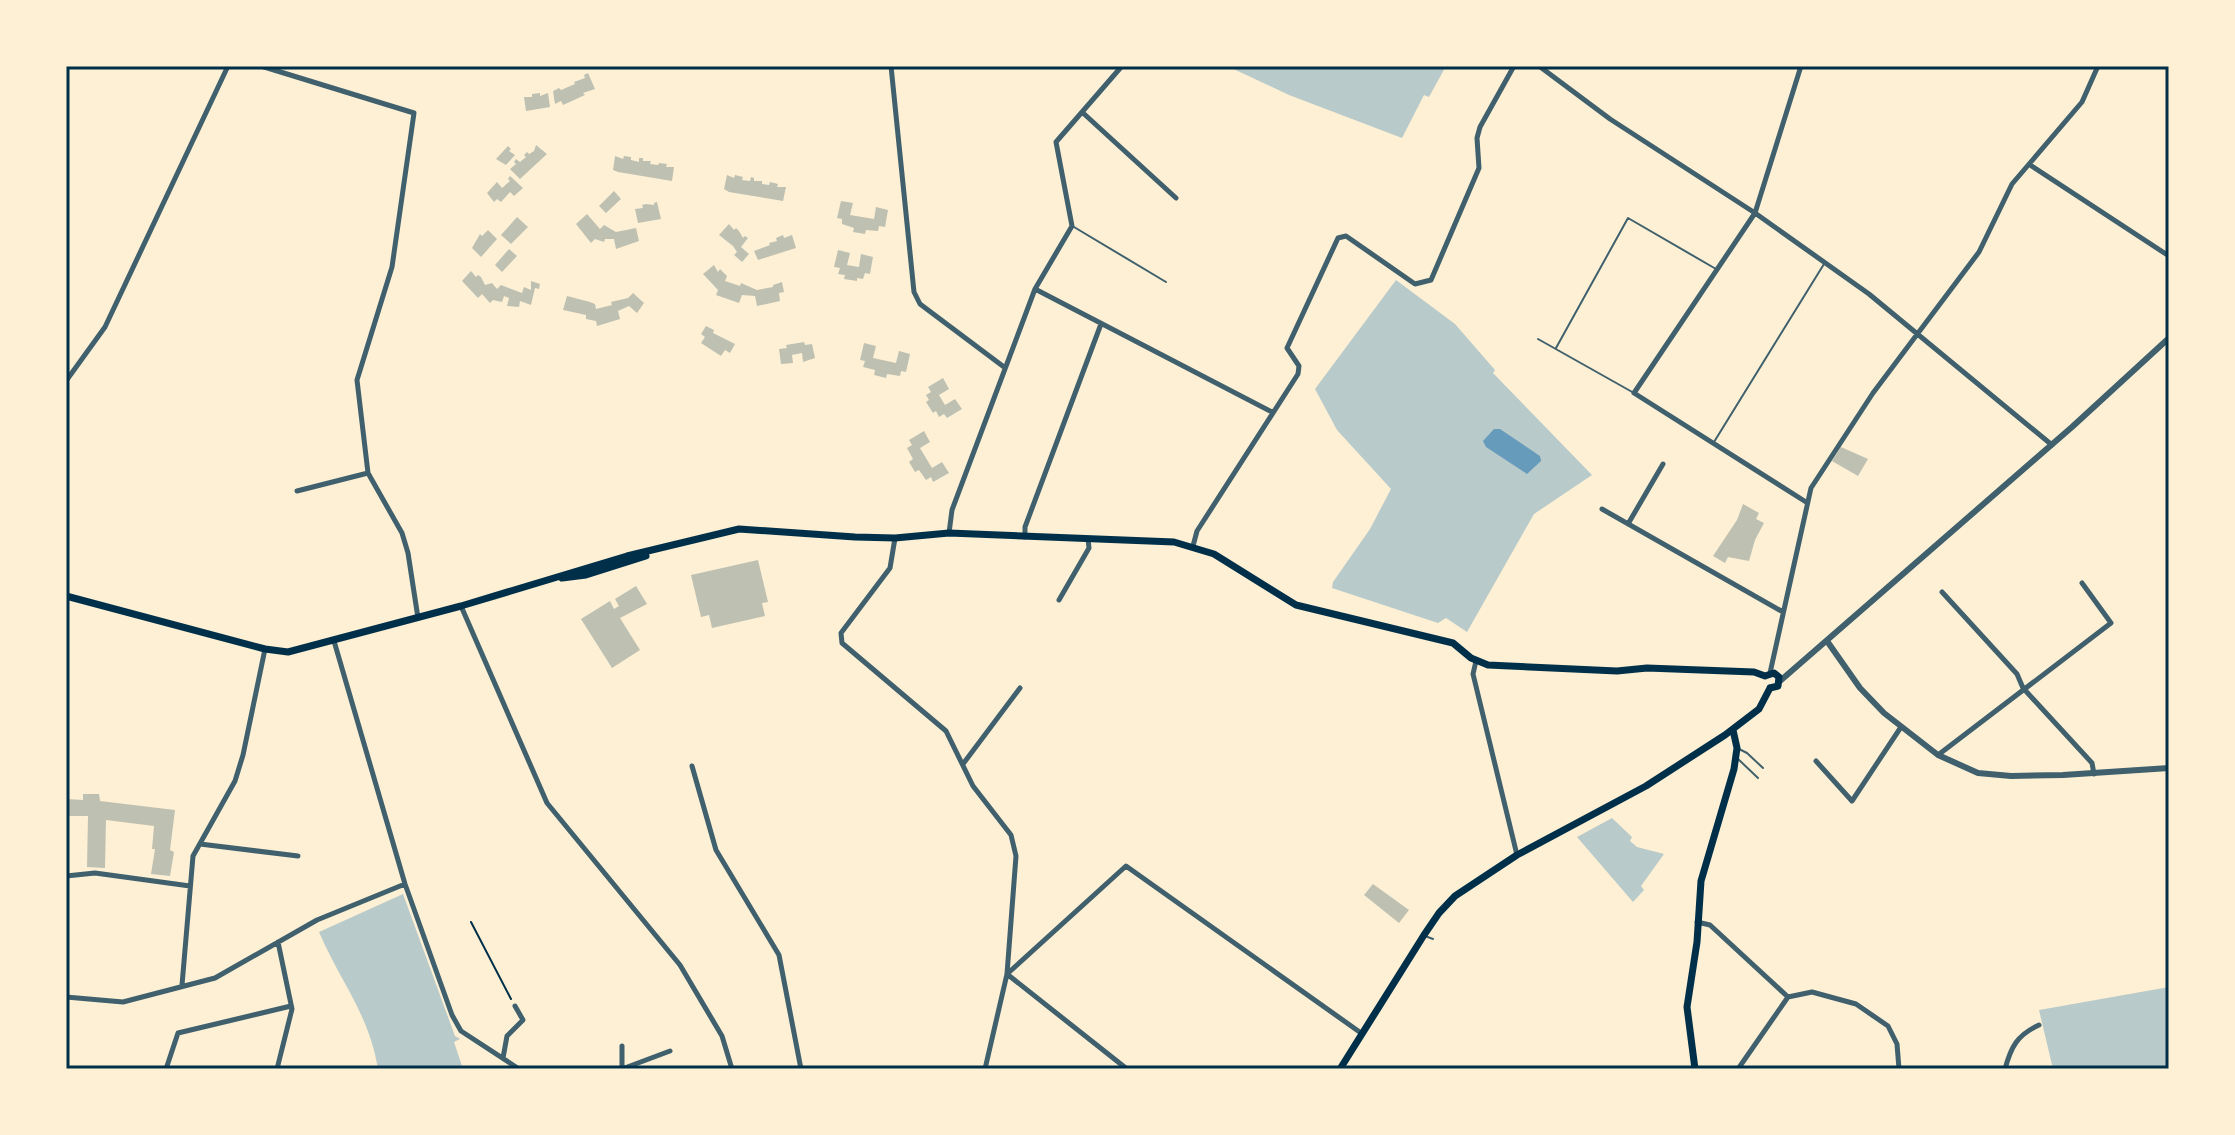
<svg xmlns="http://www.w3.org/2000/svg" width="2235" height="1135" font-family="Lato,sans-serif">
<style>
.green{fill:#b9caca}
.water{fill:#669bbc}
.building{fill:#bec0b2}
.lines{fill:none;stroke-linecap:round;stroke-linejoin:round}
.path{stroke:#003049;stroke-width:2}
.service{stroke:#3f606c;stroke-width:2}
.minor{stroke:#3f606c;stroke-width:5}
.tertiary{stroke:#3f606c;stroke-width:6}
.secondary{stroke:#003049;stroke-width:7}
.neatline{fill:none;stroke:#003049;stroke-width:3}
</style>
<rect width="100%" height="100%" fill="#fdf0d5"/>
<!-- green -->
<path class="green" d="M1227,66h219l-17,31 -5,-2 -22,43 -113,-43z
M1396,280l59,44 40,46 -2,3 99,102 -58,39 -67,118 -21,-14 -8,5 -106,-35 1,-6 37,-53 21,-40 -54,-59 -22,-41z
M1612,818l20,19 -2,4 7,6 27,7 -23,32 3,4 -11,12 -56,-65z
M403,894l52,142 5,3 -6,3 9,27h-85c-9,-55 -38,-88 -59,-137z
M2169,987v82h-116l-14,-59z"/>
<!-- water -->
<path class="water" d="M1494,429h6l40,27 1,5 -14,13 -41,-27 -3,-6z"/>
<!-- building -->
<path class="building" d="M588,73l7,16 -12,4 2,2 -22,10 -2,-4 -6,3 -2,-13 6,-3 2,2 14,-6 -1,-2 11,-4 -1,-3z
M540,93v3l8,-3 2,14 -24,4 -2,-14h8v-3z
M536,145l11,9 -27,25 -10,-10 6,-5 -2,-2 2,-3 4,3 6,-5 -2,-2 3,-3 2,2 5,-3z
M508,146l3,3 -2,2 6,4 -9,10 -10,-6z
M615,156l8,3 1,-3 7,1v3l8,2v-4h4v3h8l-1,3 8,1 1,-2 8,1 -1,3h8l-2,14 -54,-9 -5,-2z
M727,175l7,3 1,-3 8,2 -1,3 8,1 1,-4 3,1v3h8v3l7,1 1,-3 8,2 -1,3h9l-3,14 -54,-9 -5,-3z
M510,176l13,12 -9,8 -4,-4 -9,10 -4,-3 -3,3 -7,-9 10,-11 5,6 8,-7 -2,-2z
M614,191l7,8 -15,14 -7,-7z
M841,201l12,2 -3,12 24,4 2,-12 12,3 -3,17 -6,-1 -1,5 -12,-1 -1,4 -12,-2 1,-4 -12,-4v-5l-5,-1z
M657,202l4,17 -23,4 -3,-14 8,-1 -1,-3 4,-1 8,1v-2z
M587,214l13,15 4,-4 12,7 20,-4 3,13 -23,8 -2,-10h-9l-1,3 -9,-3 -4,4 -15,-19z
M517,217l11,10 -17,17 -10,-9z
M729,224l5,6 2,-2 3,3 4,7 2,-2 3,2 -7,9 8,7 -7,8 -8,-7 3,-3 -4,-6 -14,-11z
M488,230l9,9 -16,18 -9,-9 8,-14 2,2z
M783,235l1,3 8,-3 4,13 -38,12 -4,-9 16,-6 -1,-2 8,-2 -1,-3z
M509,249l8,7 -15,16 -7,-7z
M838,250l12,3 -3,12 12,2 2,-13 12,3 -3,17 -5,-1 -2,6 -6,-1v3l-13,-2 1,-4 -7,-1 2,-6 -6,-1z
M714,265l4,7 2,-3 7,7 -2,5 15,5 1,-3 16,7 16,-3v-2l9,-3 2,10 -5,1 1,8 -23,5 -2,-10 -13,-1 -3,8 -23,-8 2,-5 -15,-16z
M471,271l5,6 2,-2 3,2 4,8 7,-2 5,6 4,-4 21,8 2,-6 7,3v-9l9,3 -1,5 -4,-1 -4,17 -11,-4 -1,6 -12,-1 2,-8 -5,-2 -2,6 -9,-2 -3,3 -8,-9 -4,4 -16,-17z
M633,293l11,10 -7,10 -8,-7 -11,5 2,8 -23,7 -1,-5 -10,-2v-4l-23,-5 4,-14 23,6 5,2 1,5 16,-4 -1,-3 17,-4z
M706,326l8,4 -1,3 22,11 -5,9 -5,-3 -4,6 -20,-13 4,-6 -4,-3z
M804,342l1,3 7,-1 3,14 -12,4 -1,-9 -10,2 1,8 -12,1 -2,-15 8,-1 -1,-3z
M864,343l12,3 -3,12 23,5 3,-12 11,3 -4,18 -5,-1 -1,5 -13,-2 -1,4 -12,-3 1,-5 -12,-3 2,-6 -5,-1z
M943,378l6,11 -10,6 6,10 10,-6 7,10 -15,9 -3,-4 -5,3 -3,-6 -3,2 -7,-11 3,-2 -3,-5 5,-3 -3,-5z
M924,431l6,11 -10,6 12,20 10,-6 7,11 -16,9 -2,-5 -5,3 -7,-10 -4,2 -6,-10 4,-3 -6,-11 5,-3 -3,-5z
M1841,447l27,12 -10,17 -26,-15z
M1743,504l16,9 -3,6 8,4 -9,17 -6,21 -21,-4 -3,6 -12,-7 24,-36z
M758,560l10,42 -6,1 3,13 -53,12 -3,-13 -8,2 -10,-42z
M636,586l11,18 -27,14 20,32 -28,18 -31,-49 29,-18 4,8 5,-3 -4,-7z
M83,794h16l1,7 75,9 -5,40 4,2 -4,24 -19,-2 4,-25h-3l2,-23 -48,-6 -1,48 -18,-1 1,-51h-22v-17l17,1z
M1373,884l36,26 -10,13 -35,-28z"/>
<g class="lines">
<!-- path -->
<path class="path" d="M471,922l40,77"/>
<!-- service -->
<path class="service" d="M1074,227l92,55
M1538,339l96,54
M1556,348l72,-130 88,51
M1714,442l110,-178
M1739,749l8,4 16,15
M1737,758l21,20
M1425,936l8,3"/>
<!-- minor -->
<path class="minor" d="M261,66l153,47 -22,154 -35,113 11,93 34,60 6,20 10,65
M891,66l23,226 6,12 84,63
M1539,66l71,53 145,94 114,81 183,151
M1801,66l-46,147 -121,180 172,109
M1082,112l94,86
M2030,165l139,91
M1035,289l237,123
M66,381l39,-54 123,-261
M297,491l71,-18
M1602,509l181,103
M1628,524l35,-60
M949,533l3,-23 83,-221 37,-63 -16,-84 66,-76
M1025,537v-10l76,-203
M895,538l-5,30 -49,65 1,10 104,88 27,55 38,49 5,21 -9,118 -22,95
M1193,546l4,-15 101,-157 1,-8 -12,-18 51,-110 8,-2 69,48 16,-4 48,-112 -2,-30 3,-11 34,-61
M1942,592l75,82 6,14 69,75 2,11
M1059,600l30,-52 -1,-9
M461,606l86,197 133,162 42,71 10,33
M334,641l71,243 47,131 9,16 58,38
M1476,661l-3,13 44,181
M1770,673l41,-185 62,-95 106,-141 33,-68 70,-82 16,-36
M1938,755l173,-132 -29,-40
M1816,761l36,40 49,-74
M963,764l57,-76
M692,766l24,84 63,105 22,114
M200,844l98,12
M66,876l29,-3 95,13
M1697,922l13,3 78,72
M182,985l11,-129 42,-75 8,-26 22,-106
M66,997l57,5 92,-24 102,-58 88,-36
M1788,997l24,-5 44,12 32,22 9,18 2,25
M622,1046v23
M503,1058l4,-22 16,-16 -8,-14
M166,1069l12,-36 113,-27
M277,1069l15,-60 -14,-67
M622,1069l48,-18
M1127,1069l-120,-95 119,-108 235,167
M1738,1069l50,-72
M2005,1069c6,-22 12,-34 34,-44"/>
<!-- tertiary -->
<path class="tertiary" d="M1827,641l33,47 24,25 54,42 40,18 33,3 52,-1 106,-7
M1780,681l292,-254 97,-89"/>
<!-- secondary -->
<path class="secondary" d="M562,578l24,-3 60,-19
M66,596l199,53 23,3 173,-46 166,-50 112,-27 116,8 40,1 54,-5 225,9 40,12 82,51 157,38 18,15 17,7 129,6 30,-3 107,4 11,4
M1765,676l9,-3 5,4 -1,9 -8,2
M1340,1069l84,-134 15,-22 16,-17 62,-41 129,-69 79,-51 34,-26 11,-21
M1695,1069l-8,-62 10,-65 4,-61 33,-112 3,-21 -4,-18"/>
</g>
<!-- border -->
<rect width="2235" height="1135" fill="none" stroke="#fdf0d5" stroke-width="136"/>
<rect x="68" y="68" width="2099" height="999" class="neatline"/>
</svg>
